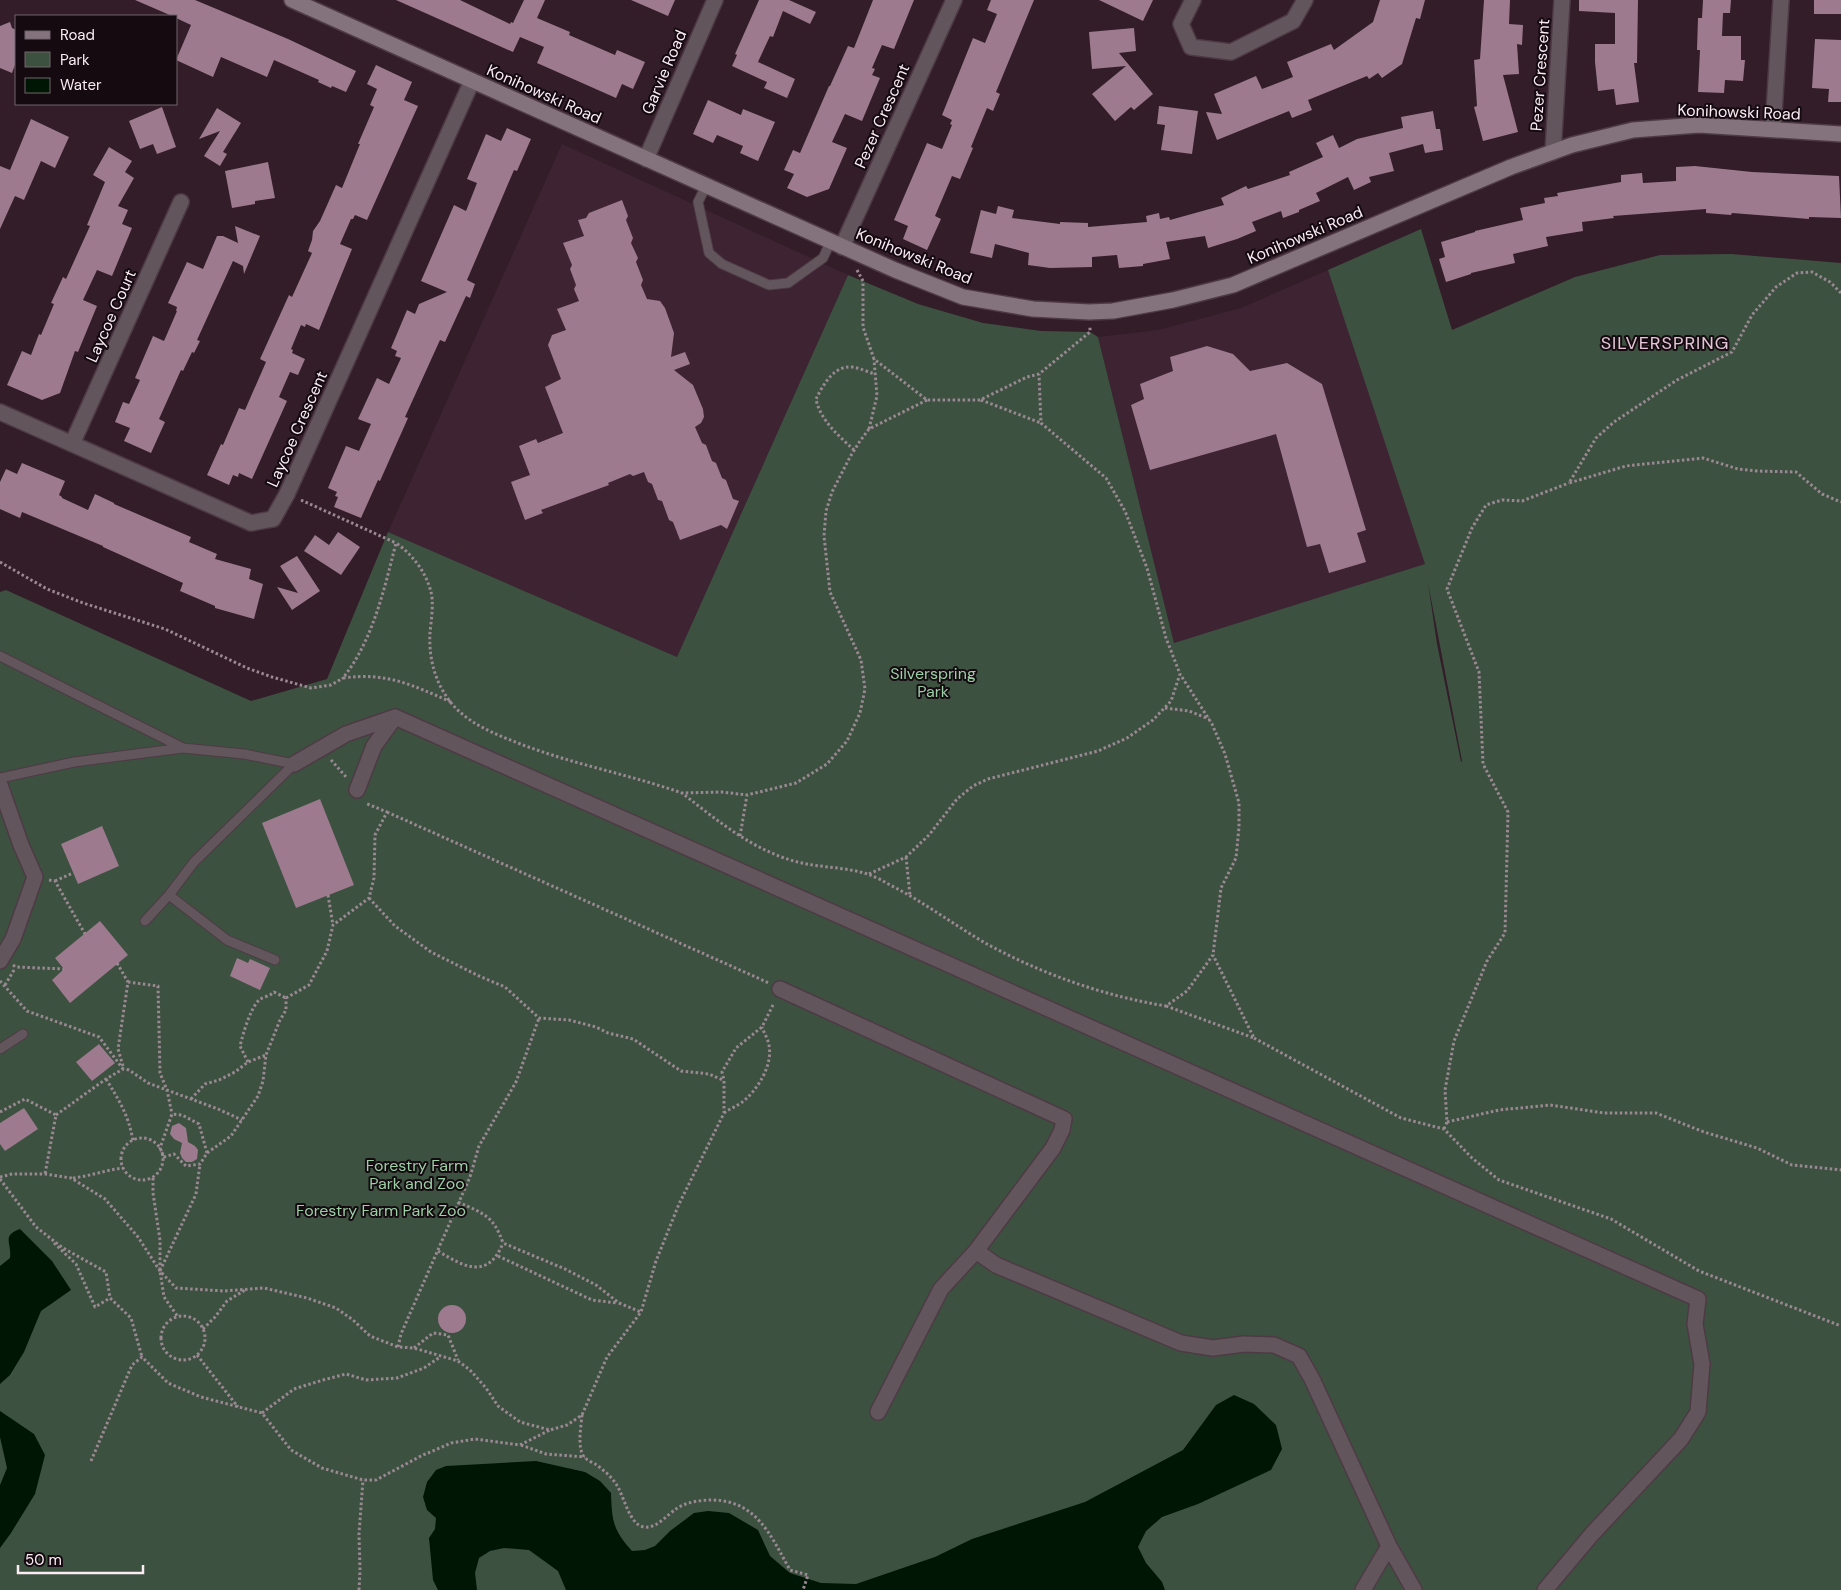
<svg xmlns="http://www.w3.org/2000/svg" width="1841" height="1590" font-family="'DM Sans',sans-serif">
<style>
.built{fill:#3e2333}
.green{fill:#3d5141;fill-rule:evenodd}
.water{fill:#001605}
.building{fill:#9d7a8e}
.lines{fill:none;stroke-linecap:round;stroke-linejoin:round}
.lane-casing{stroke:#4e3a45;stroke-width:11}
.street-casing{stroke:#4e3a45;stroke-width:18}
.secondary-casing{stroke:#4e3a45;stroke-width:18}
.path{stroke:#9a8892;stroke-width:3;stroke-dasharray:2.5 2.5;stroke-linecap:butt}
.lane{stroke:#62565c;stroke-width:9}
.street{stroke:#62565c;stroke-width:15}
.secondary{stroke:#84727c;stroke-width:15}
.labels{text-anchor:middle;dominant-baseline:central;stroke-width:4;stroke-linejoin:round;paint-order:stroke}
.street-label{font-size:16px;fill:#fbecf4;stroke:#140a10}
.park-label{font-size:16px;fill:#9ad0a6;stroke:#140a10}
.neighbourhood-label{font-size:18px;letter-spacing:1px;fill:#e3c6d6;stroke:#140a10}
</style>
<rect width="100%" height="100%" fill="#321d29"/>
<!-- built -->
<path class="built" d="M562,144l286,131 -171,382 -289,-125z
M1341,267l84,297 -251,79 -76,-306 60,-7 83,-22 87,-38z"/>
<!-- green -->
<path class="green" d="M1421,229l31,101 123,-53 85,-22 71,-1 110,9v1327h-1841v-998l6,-2 245,111 76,-22 61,-147 289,125 171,-382 70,29 65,19 58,8 49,1 8,5 76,306 251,-79 -97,-294zM1428,583l34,178 -1,1 -24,-118z"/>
<!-- water -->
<path class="water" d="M20,1229l32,32 19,29 -30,21 -17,41 -14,23 -10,9v-118l10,-8c2,-15 -9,-22 10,-29z
M1234,1395l20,9 22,21 6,24 -11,21 -73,34 -36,13 -16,14 -8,16 8,16 16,19 3,8h-599l-8,-19 -29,-21 -25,-2 -14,3 -11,7 -4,15 2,17h-39l-5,-10 -4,-42 6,-9 1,-11 -9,-8 -4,-13 4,-15 9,-12 10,-4 90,-5 49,11 15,9 11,12c1,28 2,37 21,58l13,-1 10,-4 15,-15 24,-18 14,-2 21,2 29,17 12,26 20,17 31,10 35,1 79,-27 37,-18 113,-37 98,-52 33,-45z
M0,1411l34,23 11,21 -10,39 -24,39 -11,15v-63l7,-17 -7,-31z"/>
<!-- building -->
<path class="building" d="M135,0h60l93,39 68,32 -10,21 -14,-6 -1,2 -13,-6 1,-2 -45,-20 -7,17 -46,-20 -8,20 -37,-17 15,-35 -15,-7v-2h-4z
M396,0h64l50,24 1,-2 2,1 11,-23h21l-8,18 33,14 -1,3 46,20 2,-5 28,12 -12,27 -11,-5 -6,14 -79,-35 7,-16 -24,-10 -7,15z
M631,0h44l-7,16z
M759,0h30l27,12 -6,12 -27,-13 -10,26 -3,-1 -12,26 37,17 -8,19 -23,-10 3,-6 -35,-16 5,-11 -2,-1z
M873,0h41l-20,49 -12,-4 -10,23 3,1 -3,6 8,3 -18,43 -17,-7 -13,28 15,6 -18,41 -22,8 -20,-9 7,-14 -10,-4 9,-20 7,3 29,-67h1l18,-40 6,2z
M991,0h43l-38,92 4,2 -7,17 -6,-3 -16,39 2,1 -13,31 -8,-3 -17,40 6,3 -14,31 -24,-11 5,-13 -14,-6 33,-77 15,6 10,-24 -2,-1 2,-4 -10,-5 31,-77 12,5 12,-29 -10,-4z
M1099,0h54l-10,21z
M1380,0h45l-5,19 -4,-1 -14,46 -20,14 -4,-5 -9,6 -2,-3 -59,24 4,10 -20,8 -3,-7 -72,29 -11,-28 16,2 -8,-20 42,-18 6,13 31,-12 -6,-15 44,-18 3,6 39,-28z
M1484,0h26l-1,24 14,1 -1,20 -5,-1 2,30 -16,1 15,57 -35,9 -9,-34 3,-1 -3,-46 6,-1z
M1579,0h59l-1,63h-3l5,39 -23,3 -2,-16 -16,2 -3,-29v-18h20v-31l-36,-2z
M1703,0h28l-1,13h-7l-1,23h19v24h4l-2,21 -18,-1 -1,13 -26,-1 2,-42h-3l1,-32h4z
M1814,0h27v14h-27z
M10,22l2,6 4,2v32l-4,11 -12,-5v-42z
M1134,28l2,23 -17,2 34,41 -19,16 -3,-3 -16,14 -23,-27 34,-28 -34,3 -3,-37z
M1815,39l26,1v62h-13l1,-13 -17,-1z
M376,65l36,17 -8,18 14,6 -51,114 -12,-5 -2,4h-2l-11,25 12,5 -33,81 -13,-6 -1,3 -4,-2 -10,24 2,1 -1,3 13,6 -7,16 -8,-3 -11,25 8,4 -35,78 -13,-6 -1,4 -5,-2 -4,10 -22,-10 14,-31 2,1 16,-37 6,2 21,-48 -6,-3 29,-64 3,2 20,-44 -4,-2 4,-11 1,-9 7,-10 16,-36 6,3 18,-44h-2l16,-37 -4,-2 7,-16 -10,-5z
M708,100l33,15 2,-6 32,13 -17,39 -18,-8 3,-7 -26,-11 -4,8 -20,-9z
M1159,106l39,5 -6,43 -31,-4 4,-25 -8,-1z
M162,107l14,40 -19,7 -4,-10 -13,5 -11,-28z
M217,108l24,15 -18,29 4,2 -7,12 -16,-10 16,-25 -21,8z
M1433,111l3,18h4l3,21 -18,3 -2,-9 -34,9 5,18 -25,6 2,5 -17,8 -6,-13 -32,16 4,8 -21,9v2l-16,6 -2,-7 -29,11 4,9 -19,8 -29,9 -3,-12 -39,6 4,17 -27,5v2l-24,2 -2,-13 -25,2v10l-42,1 -22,-3 1,-12 -34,-9 -3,14 -22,-5 11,-43 15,4 2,-8 16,4 -2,8 48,6v-2l28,1v4l59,-5 -1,-6 13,-3 1,6 9,-2 1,3 54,-15 -3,-7 25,-12 2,3 42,-14 -1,-3 34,-15 -7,-14 17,-8 6,13 18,-9 46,-11 -2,-11z
M31,119l38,18 -14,31 -14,-7 -17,39 -9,-4 -15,33v-63l10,4z
M507,128l24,11 -14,32 -3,-1 -47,110 8,4 -5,14 -4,-2 -21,46 -5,-2 -35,77 3,1 -28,63 -2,-1 -17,38 -27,-11 4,-10 -3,-1 2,-4 -9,-4 18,-42 13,5 12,-27 -13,-5 19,-41 12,6 12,-26 -6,-2 2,-5 -6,-3 16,-38 8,4 4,-10 28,-12 -26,-11 33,-76 12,6 11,-28 -10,-4 19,-45 15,7z
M109,147l23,14 -7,11 9,6 -16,28 10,4 -6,14 10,4 -20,48 -15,-6 -14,30 14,6 -19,46 -3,-1 -15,42 -18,7 -35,-15 15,-34 9,4 8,-21 2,1 13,-31 -3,-1 12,-26 3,2 24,-53 -3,-1 18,-43 -12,-7z
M268,162l7,36 -20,3v3l-23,4 -7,-37z
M1695,166l57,6 87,4 2,42 -32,-1v2l-77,-6 -1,2 -25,-2v-4l-93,7 1,2 -32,4 1,9 -37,6 2,9 -35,8 2,9 -44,10v1l-25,8 -7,-23 6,-2 -4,-15 34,-10v-1l48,-11 -3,-12 25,-5 -1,-5 14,-2 -1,-3 64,-11v-7l21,-2 1,10 33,-2v-14z
M622,200l6,16 -2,4 7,18 -2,5 7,15 -2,4 7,18 -2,5 6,14 13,2 5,7 9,25 -3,24 14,-5 5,12 -16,6 19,15 10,24 1,8 -3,6 -6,4 7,16 4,2 6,16 4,2 6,15 4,2 7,19 6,2 -12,28 -6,-4 -41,15 -7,-18 -4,-2 -7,-19 -4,-1 -6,-16 -4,-2 -4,-10 -11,4 -3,-2 -22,9 1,2 -68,25 2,3 -18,7 -14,-38 19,-7 -11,-29 17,-7 2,4 25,-10 -18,-46 16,-8 -13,-34 4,-10 14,-5 -9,-21 22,-8 -5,-12 2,-4 -6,-16 2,-4 -9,-22 21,-7 -6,-16 8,-2 3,-5z
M235,226l25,10 -16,38 -1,-8 -10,-5 -36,79 3,1 -6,12 -2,-1 -9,19 -2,-1 -22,49 6,3 -14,31 -27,-12 6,-13 -15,-6 8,-20 6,2 11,-24 -5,-2 18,-42 11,5 13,-30h-1l1,-4 -9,-4 19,-41 16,7 14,-33h6l15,7z
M1207,346l26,8 17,17 37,-8 35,21 44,146 -9,3 9,29 -37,11 -9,-29 -13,3 -31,-113 -126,36 -19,-65 13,-6 -4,-15 33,-13 -3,-14z
M22,463l43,18 -6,14 3,2v1l26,12 7,-16 19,9v1l77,33 -2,5 28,12 -2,5 36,10 -2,10 14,5 -9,35 -39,-11v-2l-35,-15 3,-8 -80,-36v-1l-81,-34 -2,6 -20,-9v-27l6,-13 11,5z
M338,532l22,15 -19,28 -37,-24 11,-16 14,10z
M297,556l23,35 -28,19 -15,-23 21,6 -18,-27z
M320,799l34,86 -58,23 -34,-85z
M102,826l17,40 -41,18 -17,-40z
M100,921l28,34 -58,48 -18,-23 12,-11 -9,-11z
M237,958l11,5 2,-4 20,9 -10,22 -30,-14z
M99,1044l16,19 -23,18 -16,-19z
M24,1108l14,21 -33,22 -5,-7v-21z
M179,1123l7,5 2,14 7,4 3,4 -1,9 -5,3h-6l-4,-4 -2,-5 2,-10 -8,-4 -4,-5 2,-8z
M438 1319a14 14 0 1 1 28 0a14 14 0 1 1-28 0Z"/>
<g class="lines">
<!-- lane casing -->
<g class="lane-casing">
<path id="lane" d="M706,186l-8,16 11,51 13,11 47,21 19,-2 35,-25 8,-17
M0,656l183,92
M0,778l74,-16 109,-14 61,6 50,10
M169,895l58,45 48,20
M145,921l24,-26 25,-33 100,-98
M0,1049l23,-15"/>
</g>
<!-- street casing -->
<g class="street-casing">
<path id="street" d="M1193,0l-12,24 10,23 40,5 62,-31 12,-21
M1773,129l8,-129
M1553,152l9,-152
M646,159l69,-159
M842,247l112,-247
M0,412l251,111 22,-4 14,-25 185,-413
M72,444l109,-242
M294,764l52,-30 49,-17 1303,582 -3,25 7,40 -4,48 -17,27 -89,95 -47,56
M0,785l21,60 14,32 -22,62 -13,22
M357,790l17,-44 21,-29
M780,989l284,130 -2,11 -9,18 -77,103 20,14 185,78 32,5 31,-4 30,1 25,11 13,23 77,167 25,44
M878,1412l63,-123 35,-38
M1363,1590l26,-44"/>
</g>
<!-- secondary casing -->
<g class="secondary-casing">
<path id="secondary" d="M292,0l603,270 68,27 70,12 56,3 24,-1 60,-11 60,-15 278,-118 61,-22 61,-15 66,-5 142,9"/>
</g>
<!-- path -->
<path class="path" d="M857,270l6,11v46l11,32 53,41h53l47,-23 12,-3 51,-42v-5
M1841,293l-11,-11 -18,-10 -15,1 -21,14 -24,28 -20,37 -55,28 -63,42 -18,16 -27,45 57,-17 77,-8 35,11 19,2 39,1 26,22 19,8
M927,400l-58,29 -9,12 -10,16 -18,35 -6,19 -2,25 6,56 31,68 4,29 -5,24 -13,28 -20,23 -31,19 -49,12 -25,-3 -40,1c36,28 74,60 120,70 22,5 46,4 68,12 6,2 13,6 20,10 34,17 64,40 97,59 55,30 117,52 179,62l21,-15 26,-36 8,-67 15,-30 3,-31v-24l-14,-49 -13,-30 -32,-50
M981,400l60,23
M869,429l8,-33 -3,-37
M854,450c-15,-14 -34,-30 -38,-51 7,-14 18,-34 36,-32 8,1 16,5 23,7
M301,500l95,43
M0,562l47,27 36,14 82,26 82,39 25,9 39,11 20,-3 12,-7
M451,702c-39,-17 -64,-30 -108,-24 30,-38 41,-88 53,-135 16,11 30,29 35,49 3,12 0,29 -1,41 -2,32 10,65 36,84 16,12 34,19 52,26 53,21 110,31 164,50
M1165,708l24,3 20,8
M331,760l16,18
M387,812l382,171
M740,836l7,-41
M906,857l4,38
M869,874l37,-17 23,-22 28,-36 16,-13 15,-7 110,-28 29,-13 26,-18 18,-19 9,-27 -14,-36 -19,-70 -22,-57 -19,-33 -65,-55 -2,-49
M49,880l6,1 30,53
M55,881l18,-8
M328,895l5,30
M369,898l26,28 36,26 48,24 26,11 34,31 30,2 27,7 12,6 25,6 48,32 28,3 14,6
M117,963l11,19 -10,67 5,17
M13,965l3,2 48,2
M0,981l27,30 72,26 24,32
M128,982l30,4 2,87 7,17 5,24
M5,985l9,-15
M286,998l23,-13 18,-34 6,-26 36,-27 5,-20 1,-43 12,-23 -22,-9
M1166,1006l88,32 -41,-83
M1254,1038l147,80 43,11 28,29 27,22 112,39 88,52 142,55
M248,1062l-8,-16c3,-12 10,-37 19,-46 4,-3 11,-4 15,-8l12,6
M106,1079c13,21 23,37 27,62
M191,1099l14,-15 14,-4 16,-8 13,-10 18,-7
M0,1112l25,-13 31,16 -11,59
M724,1113c5,-4 11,-6 17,-10 16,-12 32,-37 28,-58 -1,-6 -5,-12 -7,-18
M56,1115l50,-36 17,-10 6,1 19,13 70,26 24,11
M1447,1122l52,-12 51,-5 54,8h52l48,19 53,16 35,17 49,5
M1444,1129l3,-7 -2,-32 9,-49 33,-80 18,-28 3,-121 -25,-48 -4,-92 -32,-83 25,-61 14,-23 16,-5 20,1 47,-18
M121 1159a21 21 0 1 1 42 0a21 21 0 1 1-42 0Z
M207,1153l-8,-29 -17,-9 -10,-1 -12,34 4,9 10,-3 12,12 14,-2 7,-11 24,-17 27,-40 5,-15 3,-26 14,-35 6,-10v-12
M0,1177l12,-3h33l26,4 34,21 33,38 22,34 16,17 48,3 40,-3 43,10 29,10 17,12 17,16 28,11 16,1 44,13 12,9 16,18 12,18 22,16 30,8 17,-5 15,-10 25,-58 34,-45 15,-51 23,-57 45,-91v-33l-2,-8 14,-24 26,-21 12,-24
M73,1178c17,-2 33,-8 50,-10
M153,1178v15l7,47v31l4,26 14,20
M0,1179l36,48 27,21 43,24 4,26 21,20 11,39
M458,1202c26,12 35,13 45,41l62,26 31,16 23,18 22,9
M54,1243l22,21 19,43 15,-9
M438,1251c26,16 50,29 65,-8
M498,1256l94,44 25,3
M160,1271l36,-77 4,-30
M161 1338a22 22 0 1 1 44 0a22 22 0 1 1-44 0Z
M203,1329l12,-12 12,-16 18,-11
M398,1347l3,-13 69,-157 9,-31 37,-64 23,-64
M414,1348l19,-15 15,2 10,25
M197,1355l41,52
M262,1413l32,-24 29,-9 23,-6 20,6 31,-2 27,-10 16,-11
M582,1415c-1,12 -5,32 2,42 3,3 9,6 13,8 7,6 14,11 19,19 8,11 13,41 28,43 12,2 23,-12 32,-18 10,-7 24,-9 37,-9 44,1 58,36 77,70l18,5 -5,15
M521,1445l25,9 39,3
M91,1461l41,-96 10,-8 26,26 33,14 61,16 29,37 31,18 41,12h13l45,-24 30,-13 24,-4 45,6 30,-15
M359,1590l1,-20 -1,-36 4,-54"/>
<!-- lane -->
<use href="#lane" class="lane"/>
<!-- street -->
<use href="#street" class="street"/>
<!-- secondary -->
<use href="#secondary" class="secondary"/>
</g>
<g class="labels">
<!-- street labels -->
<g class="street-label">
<text transform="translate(664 72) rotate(-67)">Garvie Road</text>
<text transform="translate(1540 75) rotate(-86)">Pezer Crescent</text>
<text transform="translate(544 94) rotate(24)">Konihowski Road</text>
<text transform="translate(1739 112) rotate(2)">Konihowski Road</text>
<text transform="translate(882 116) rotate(-66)">Pezer Crescent</text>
<text transform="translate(1305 235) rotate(-23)">Konihowski Road</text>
<text transform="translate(914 256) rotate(22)">Konihowski Road</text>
<text transform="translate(111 316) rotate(-66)">Laycoe Court</text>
<text transform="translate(297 429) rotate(-66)">Laycoe Crescent</text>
</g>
<!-- park labels -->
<g class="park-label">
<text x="933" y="673">Silverspring<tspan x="933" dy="18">Park</tspan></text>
<text x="417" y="1165">Forestry Farm<tspan x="417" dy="18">Park and Zoo</tspan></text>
<text x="381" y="1210">Forestry Farm Park Zoo</text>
</g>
<!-- neighbourhood labels -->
<g class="neighbourhood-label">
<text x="1665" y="343">SILVERSPRING</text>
</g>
</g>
<!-- legend -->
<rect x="15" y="15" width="162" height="90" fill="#140a10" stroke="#70646b"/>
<rect x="25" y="31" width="25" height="8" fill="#84727c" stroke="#70646b"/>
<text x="60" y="40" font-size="15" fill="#fbecf4">Road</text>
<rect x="25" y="52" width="25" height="15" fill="#3d5141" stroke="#70646b"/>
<text x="60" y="65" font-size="15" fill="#fbecf4">Park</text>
<rect x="25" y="78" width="25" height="15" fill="#001605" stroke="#70646b"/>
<text x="60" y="90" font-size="15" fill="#fbecf4">Water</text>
<!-- scale -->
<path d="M18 1565v8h125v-8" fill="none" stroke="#fbecf4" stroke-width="2.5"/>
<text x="25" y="1565" font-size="15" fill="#fbecf4" stroke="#140a10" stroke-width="4" paint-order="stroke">50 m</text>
</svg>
